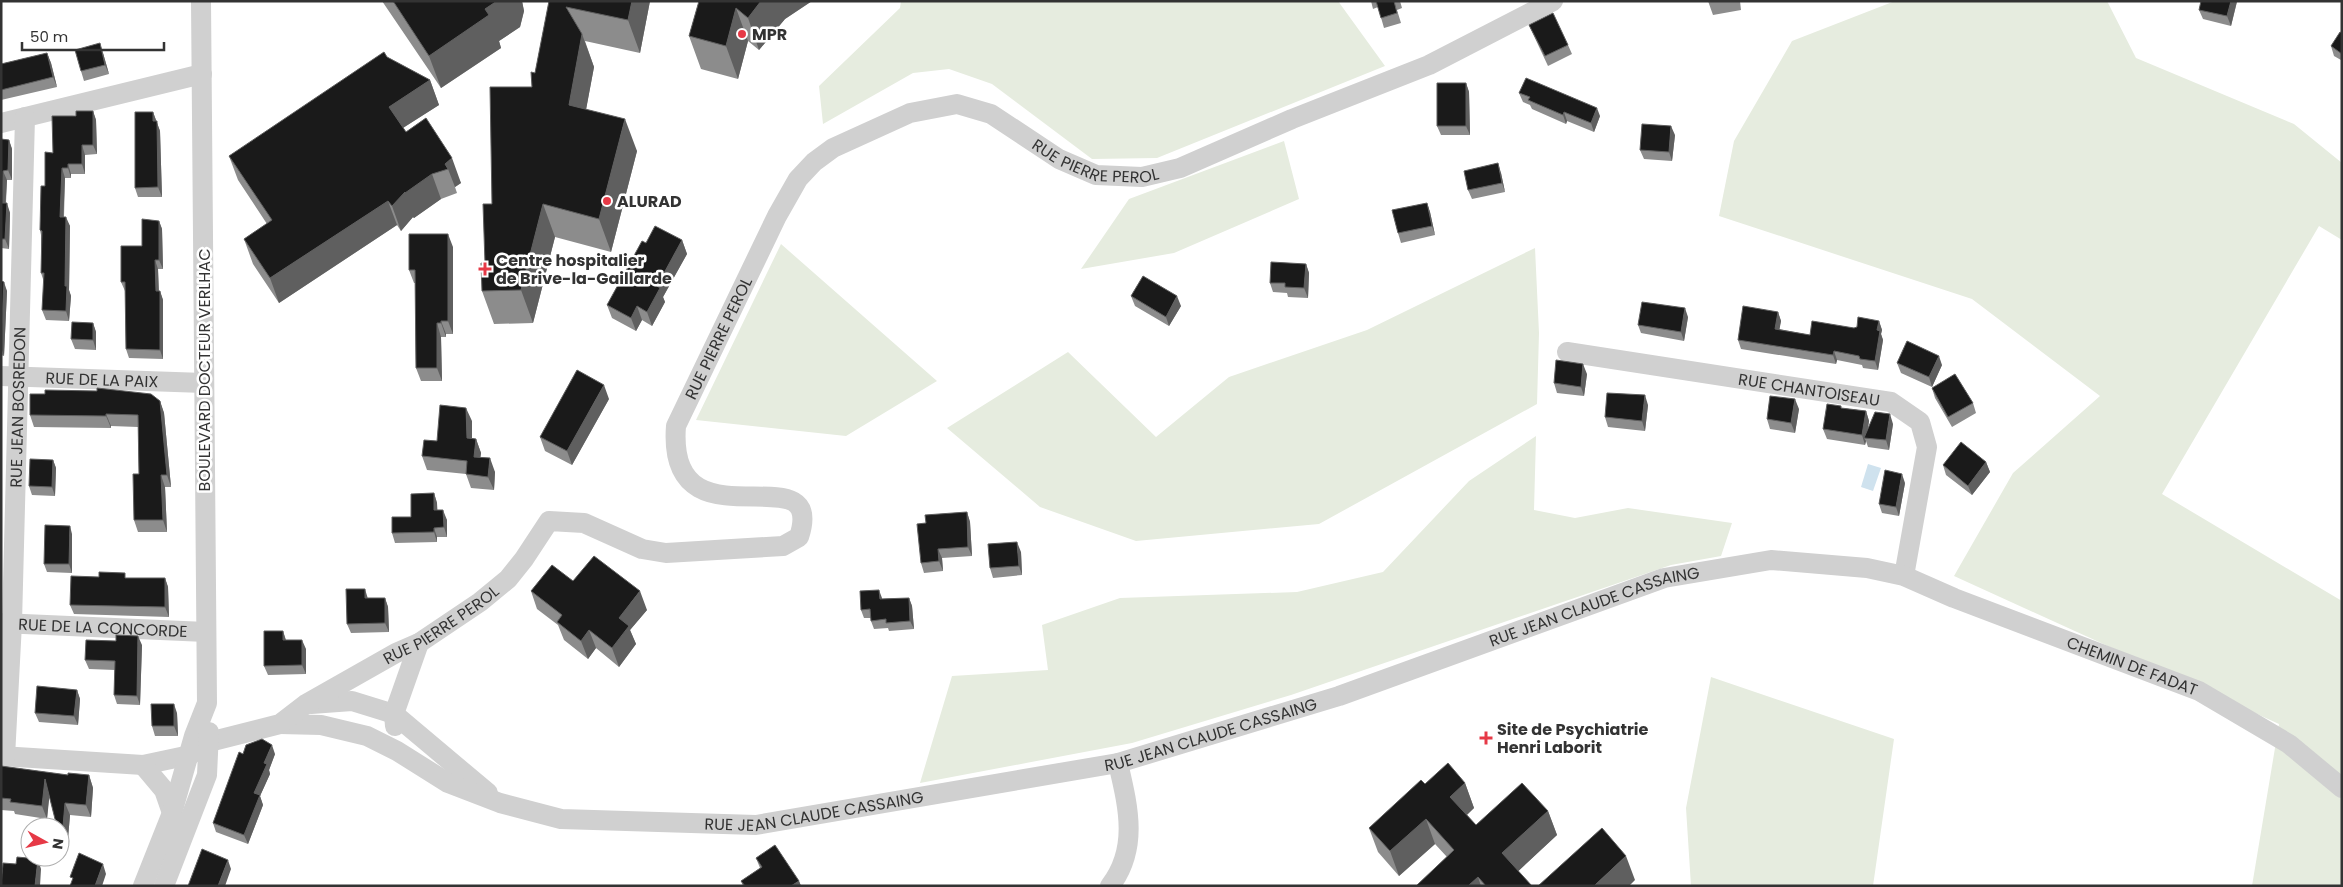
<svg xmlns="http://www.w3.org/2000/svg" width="2343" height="887" font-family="Poppins,sans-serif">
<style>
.green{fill:#e6ecdf}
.water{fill:#cfe2ee}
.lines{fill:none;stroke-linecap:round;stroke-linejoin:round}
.minor{stroke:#d0d0d0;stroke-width:20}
.wall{fill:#8c8c8c}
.shaded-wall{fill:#5f5f5f}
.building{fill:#1a1a1a;stroke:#5f5f5f}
.poi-dot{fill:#e63946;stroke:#fff;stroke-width:2}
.labels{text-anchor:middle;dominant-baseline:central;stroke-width:5;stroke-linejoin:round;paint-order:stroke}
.poi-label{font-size:16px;font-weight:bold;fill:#333;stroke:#fff;text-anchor:start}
.street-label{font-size:16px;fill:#333;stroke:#fff}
</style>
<rect width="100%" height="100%" fill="#fff"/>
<!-- green -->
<path class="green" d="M901,1h437l47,65 -228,92 -65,1 -100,-75 -43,-15 -36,4 -90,51 -4,-38 81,-78z
M1895,1h212l29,57 158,66 48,39v77l-23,-14 -157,268 180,107v285h-90l27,-162 -325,-148 59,-103 87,-77 -128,-97 -253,-83 15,-75 58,-100z
M1284,141l15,58 -125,54 -93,16 48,-70z
M781,244l156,137 -91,55 -150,-16z
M1535,248l4,85 -2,71 -218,120 -183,17 -96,-34 -93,-79 121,-76 88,85 73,-60 138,-47z
M1536,436l-2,74 41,8 53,-10 104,15 -11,33 -50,9 -380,130 -159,48 -212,40 32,-107 96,-6 -6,-45 78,-27 177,-6 86,-20 86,-91z
M1711,677l183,62 -21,147h-182l-5,-78z"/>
<!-- water -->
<path class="water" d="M1868,464l13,4 -8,23 -12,-4z"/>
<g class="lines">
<!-- minor -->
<g class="minor">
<path d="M1,123l201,-49"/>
<path id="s1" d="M1567,352l324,50 29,20 7,25 -23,129"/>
<path id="s2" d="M1,376l203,7"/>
<path id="s3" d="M1,623l205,9"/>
<path d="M311,704l41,-3 42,13 94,79"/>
<path id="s4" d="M280,724l41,1 46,11 30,15 51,32 52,20 61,16 195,6 362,-62 221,-67 325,-118 107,-18 96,8 37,8 50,22 245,93 90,53 53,44"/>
<path d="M395,726l-1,-12 25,-71"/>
<path id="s5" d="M1,756l142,9 47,-10 19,-13 71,-18 26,-20 90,-51 23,-10 61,-41 28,-23 16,-20 25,-38 35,2 58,26 24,4 117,-7 16,-9c29,-89 -133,18 -123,-111l101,-210 21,-37 16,-17 19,-14 77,-35 47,-9 34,10 68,45 37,16 46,2 38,-9 112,-49 137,-54 124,-64"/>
<path id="s6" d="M5,757l7,-134 13,-506"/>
<path d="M143,765l21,25 8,23"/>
<path d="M143,886l29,-73 22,-77 13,-33 -6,-702"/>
<path d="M164,886l43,-111 2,-43"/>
<path d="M1110,886c29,-38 18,-80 8,-123"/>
</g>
</g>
<!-- wall -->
<path class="wall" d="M382,1h140l2,10 -4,16 -21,14 2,7 -60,40z
M549,1h101l-10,52 -55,-12 9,26 -8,42 51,42 -26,101 -56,-15 -22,86 -39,1 -12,-33 10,-87 40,-117 3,-14z
M699,1h113l-27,18 -26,31 -11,-9 -10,38 -37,-10 -12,-33z
M1371,1h29l2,7 -5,2 4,13 -17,5 -6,-21 -5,2z
M1708,1h32l1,9 -28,5z
M2237,2l-6,24 -28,-7 -4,-9z
M1529,25l39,20 4,9 -24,12 -15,-32z
M2342,33v30l-1,-3 -7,-4 -3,-10z
M47,53l4,10 6,24 -56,13v-36z
M103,53l6,21 -25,7 -3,-10z
M387,57l43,23 9,25 -36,23 3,4 20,-14 35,65 -6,4 2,6 -16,6 -27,19 -1,-1 -12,14 -4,-6 -118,78 -26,-39 -9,-25 23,-15 -29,-44 -9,-24z
M1466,83l3,9 1,43h-29l-4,-9z
M1519,93l81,23 -6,16 -27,-11 -1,3 -34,-15 -2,-4 -7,-3z
M93,111l3,9 1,34 -12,1v19h-14v4h-6l-1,39 6,9 -1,64 2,6 -2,25 -23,-1 -4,-10 2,-28 -3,-9v-38l-1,-5 5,-44 8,-33 23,-37z
M153,112l7,19 2,66h-24l-3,-9z
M1675,135l-3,26 -28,-2 -4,-9z
M1,139l8,1 3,9v31h-5l-1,23 4,10 -1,36 -8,-1z
M1501,173l4,19 -33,7 -4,-9z
M1427,203l3,9 5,23 -34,8 -3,-10z
M159,221l3,8 1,40h-5l1,22h1l3,9v59l-34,-1 -3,-9 -1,-58 -4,-9 21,-36z
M682,240l5,14 -24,43 2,5 -13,24 -10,-6 -6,11 -24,-13 -5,-13 39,-62z
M453,247v87h-7v3h-5l1,44h-21l-5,-13 -1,-85h-1l-5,-13z
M1306,264l3,9 -1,25 -20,-1 -1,-4 -14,-1 -3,-9z
M1,281l6,10 -3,65 -3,-1z
M1131,296l50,10 -12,20 -34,-20z
M1778,312l3,9 -2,8 31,6 44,-7 25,-7 3,9 -1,4 2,6 -5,30 -15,-2 -1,-3 -25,-5 -1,4 -95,-15 -3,-9z
M1688,317l-4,24 -43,-8 -3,-8z
M93,323l3,9v18l-21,-1 -4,-10z
M1897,363l45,2 -10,22 -31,-14z
M1587,374l-3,22 -27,-3 -3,-10z
M1932,388l41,15 3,10 -24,14 -17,-29z
M609,399l-37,66 -27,-14 -5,-14z
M160,401l4,12 7,74h-6l2,45h-29l-4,-12 5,-46 -1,-47 -27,-1v2l-77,-1 -4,-12z
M1648,405l-3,26 -37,-4 -3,-10z
M1842,408l24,3 3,10 -1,9 25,-6 -4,26 -21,-3 -2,-6 -1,4 -38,-6 -4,-10z
M1799,409l-4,24 -25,-4 -3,-10z
M472,421v17l4,1 5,14 -1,4 15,15 -1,18 -23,-2 -5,-14 -39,-4 -5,-14 15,-15z
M53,460l3,8 -1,28 -23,-1 -3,-9z
M1986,462l4,10 -18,23 -26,-20 -3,-10z
M1905,483l-6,33 -17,-3 -3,-9z
M434,493l3,10v7l10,10v17h-10v5l-42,1 -3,-10 19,-16z
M967,512l3,10 2,34 -30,2 1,13 -19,2 -3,-10 5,-40z
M72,534v39l-25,-1 -3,-8z
M1021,552l1,23 -29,3 -3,-10z
M127,578h38l3,9 1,30 -95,-3 -4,-9z
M573,581l74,29 -17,20 6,14 -17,23 -23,-19 -8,11 -24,-19 -6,-15 -21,-16 -6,-18z
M385,598l3,9 1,25 -38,1 -4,-9z
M882,598v1l27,-1 3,8 2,23 -25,2 -1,-3 -14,1 -3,-8v-3h-7l-3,-8z
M283,631l3,9 20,9v25l-38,1 -4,-9z
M116,641l26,4 -2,60 -23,-1 -3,-9 1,-25 -26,-1 -4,-9z
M77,690l3,9 -2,26 -39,-3 -4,-9z
M177,713l1,23h-23l-3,-10z
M243,754h32l-6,16 1,4 -10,22 3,9 -15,39 -32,-12 -3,-9z
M1,766l67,9h21l4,13 -2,29 -21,-2 -3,35h-3l-4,-12 -11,-43 -2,24 -32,-5 -1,-3 -13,-1z
M1465,783l9,25 -7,7 9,10 72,-14 9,24 -39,36 14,15h-116l31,-29 -12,-13 -36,32 -21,-24 -9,-24 56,-44z
M756,858l43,23 2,5h-58l-2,-5 19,-13z"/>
<!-- shaded-wall -->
<path class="shaded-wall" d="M497,1h25l2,10 -4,16 -21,14 2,7 -60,40 -12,-32 56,-47z
M632,1h18l-10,52 -12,-33z
M761,1h51l-27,18 -26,31 -11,-32z
M2231,1h6l-6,25 -4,-10z
M736,8l12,33 -10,38 -12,-33z
M582,34l12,33 -13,70 -12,-32z
M100,43l3,10 6,21 -4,-9z
M47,53l4,10 6,24 -4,-10z
M430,80l9,25 -41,26 -9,-24z
M1466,83l3,9 1,43 -4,-9z
M1597,108l3,8 -6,16 -3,-9z
M93,111l3,9 1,34 -4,-9z
M153,112l7,19 2,66 -4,-10 -5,-66z
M1564,112l3,9 -1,3 -3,-9z
M625,119l12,32 -26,101 -12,-33z
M1671,126l4,9 -3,26 -3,-9z
M9,140l3,9v31l-4,-10z
M82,145l3,10v19l-3,-10z
M452,158l9,25 -6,4 -7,-18 -3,-5z
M1498,163l3,10 4,19 -3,-9z
M68,164l3,10v4l-3,-10z
M62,168l3,10 -2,48 -3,-9z
M3,171l4,9 -2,32 -3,-9z
M432,174l9,25 -27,19 -1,-1 -12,14 -9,-25 13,-14z
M388,201l9,24 -118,78 -9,-25z
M7,203l3,10 -1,36 -4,-10z
M1427,203l3,9 5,23 -3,-9z
M543,204l12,33 -22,86 -12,-33z
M66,217l4,9 -1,64 2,6 -2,25 -3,-10 -1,-25z
M159,221l3,8 1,40 -4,-9z
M448,234l5,13v87l-5,-13z
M682,240l5,14 -24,43 2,5 -13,24 -5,-14 10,-26z
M155,260l3,9 1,31 -3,-9z
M1306,264l3,9 -1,25 -4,-10z
M4,282l3,9 -3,65 -3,-9z
M160,291l3,9v59l-3,-9z
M1177,296l4,10 -12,20 -3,-9z
M637,306l5,14 -6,11 -5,-13z
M1685,308l3,9 -4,24 -3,-9z
M1778,312l3,9 -3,17 -3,-9z
M441,321l5,13v3l-5,-14z
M1879,321l3,9 -1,4 2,6 -5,30 -3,-9 2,-31z
M93,323l3,9v18l-3,-10z
M437,323l4,14 1,44 -5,-13z
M1834,351l3,9 -1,4 -3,-9z
M1939,356l3,9 -10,22 -3,-10z
M1583,364l4,10 -3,22 -3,-9z
M604,385l5,14 -37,66 -5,-14z
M1645,395l3,10 -3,26 -3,-10z
M1795,399l4,10 -4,24 -4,-10z
M160,401l4,12 7,74 -4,-12z
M466,408l6,13v31l-5,-14z
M1866,411l3,10 -3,17h-2l2,3 -1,4 -3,-10z
M106,414l5,12v2l-5,-12z
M1890,414l3,10 -4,26 -3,-10z
M476,439l5,14 -2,17 -5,-13z
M490,458l5,14 -1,18 -6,-13z
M53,460l3,8 -1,28 -3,-9z
M1986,462l4,10 -18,23 -4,-9z
M1902,474l3,9 -6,33 -3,-9z
M161,475l4,12 2,45 -4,-12z
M434,493l3,10 1,17 -4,-10z
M443,510l4,10v17l-3,-10z
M967,512l3,10 2,34 -4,-9z
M70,526l2,8v39l-3,-9z
M434,528l3,9v5l-3,-10z
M1017,542l4,10 1,23 -3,-9z
M938,549l4,9 1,13 -4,-10z
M165,578l3,9 1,30 -4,-10z
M365,589l3,10 -3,-1z
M879,590l3,8 1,10 -3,-9z
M640,591l7,19 -17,20 6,14 -17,23 -7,-19 7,-30z
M385,598l3,9 1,25 -4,-9z
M909,598l3,8 2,23 -4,-8z
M589,630l7,18 -8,11 -7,-18z
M283,631l3,10 -3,-1z
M138,636l4,9 -2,60 -3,-9z
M302,640l4,9v25l-4,-9z
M77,690l3,9 -2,26 -4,-9z
M174,704l3,9 1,23 -4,-10z
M272,745l3,9 -6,16 1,4 -10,22 3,9 -15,39 -4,-9 10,-42 10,-30z
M89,775l4,13 -2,29 -5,-12z
M45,779l5,12 -3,28 -5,-13z
M1465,783l9,25 -15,14 -9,-25z
M65,803l5,12 -3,35 -5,-12z
M1548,811l9,24 -46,43 -9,-25z
M1426,819l9,25 -36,32 -9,-25z
M1626,856l9,24 -6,6h-35z
M38,859l3,10 -1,17h-5z
M228,860l3,9 -6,17h-7z
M103,864l3,10 -4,12h-7z
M1478,877l3,9h-13z
M799,881l2,5h-10z"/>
<!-- building -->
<path class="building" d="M393,1h104l-12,8 4,6 -60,41z
M549,1h83l-4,19 -62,-13 16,27 -13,71 56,14 -26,100 -56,-15 -22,86 -39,1 -1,-28h4l-2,-59h9l-2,-117h42l-1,-15 4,1z
M699,1h62l-13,17 -12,-10 -10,38 -37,-10z
M1376,1h18l3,12 -16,5z
M2201,1h30l-4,15 -28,-6z
M1553,13l15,32 -23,11 -16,-31z
M2340,32l2,1v21l-11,-8z
M100,43l5,22 -24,6 -6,-21z
M384,52l3,5 43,23 -41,27 17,25 20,-14 26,40 -7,6 3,5 -16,5 -27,19v-1l-13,14 -4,-5 -118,77 -26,-39 28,-19 -43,-64z
M47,53l6,24 -52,13v-26z
M1526,78l71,30 -6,15 -27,-11 -1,3 -35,-15 2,-3 -11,-4z
M1437,83h29v43h-29z
M76,111h17v34h-11v19h-14v4h-6l-2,49h6l-1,69h2l-1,25 -24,-1 2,-37h-3l1,-42 -2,-1 1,-44h4v-34l8,1 -1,-37h24z
M135,112h18v9h4l1,66 -23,1z
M1642,124l29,2 -2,26 -29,-2z
M1,139l8,1 -1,30 -5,1 -1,32h5l-2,36h-4z
M1498,163l4,20 -34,7 -4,-19z
M1427,203l5,23 -34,7 -6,-23z
M142,219l17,2v39h-4l1,31h4v59l-34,-1 -1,-67h-4v-36h21z
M655,226l27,14 -25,46 3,2 -13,24 -10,-6 -6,12 -24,-13 35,-64 4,2z
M409,234h39v87h-7v2h-4v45h-21l-1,-98h-6z
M1271,262l35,2 -2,24 -19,-1v-4h-15z
M1143,276l34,20 -11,21 -35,-21z
M1,281l3,1 -3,57z
M1642,302l43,6 -4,24 -43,-7z
M1743,306l35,6 -3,17 35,6 2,-14 42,7 3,-1 1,-10 21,4 -2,9 3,1 -5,30 -15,-2 -1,-3 -25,-5 -1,4 -95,-15z
M72,322l21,1v17l-22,-1z
M1907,341l32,15 -10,21 -32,-14z
M1556,360l27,4 -2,23 -27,-4z
M577,370l27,15 -37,66 -27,-14z
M1955,374l18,29 -25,14 -16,-29z
M97,388l54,6 9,7 7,74h-6l2,45h-29l-1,-46h6l-1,-59 -32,-1v2l-76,-1v-21h15v-4l52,1z
M1607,393l38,2 -3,26 -37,-4z
M1770,396l25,3 -4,24 -24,-4z
M1827,404l14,2v2l25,3 -4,24 -39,-6z
M440,405l26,3 1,30 9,1 -2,18 16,1 -2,19 -22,-3 1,-13 -45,-5 2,-16 13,1z
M1875,412l15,2 -4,26 -22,-2z
M1961,442l25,20 -18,24 -25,-21z
M30,459l23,1 -1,27 -23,-1z
M1885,470l17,4 -6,33 -17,-3z
M434,493v17h9l1,17 -10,1v4l-42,1v-16h19v-23z
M967,512l1,35 -30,2 1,12 -18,2 -4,-39 9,-1 -1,-8z
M45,525l25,1 -1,38h-25z
M1017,542l2,24 -29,2 -2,-24z
M594,556l46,35 -21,27 10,8 -17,22 -23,-18 -8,11 -24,-19 5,-7 -31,-24 21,-26 21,16z
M99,572l26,1v5h40v29l-95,-2 1,-29 28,1z
M346,589h19v9h20v25l-38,1z
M879,590l1,9 29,-1 1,23 -24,2v-4l-15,2 -1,-12 -9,1 -1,-19z
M264,631h19v9h19v25l-38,1z
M116,635l22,1 -1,60 -23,-1 1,-34 -30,-1 1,-20 30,1z
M37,686l40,4 -3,26 -39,-3z
M151,704h23v22h-22z
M262,739l10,6 -8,18 3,1 -13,29 6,2 -16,40 -31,-12 26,-71 4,2 3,-9z
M1448,763l17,20 -15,14 26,28 46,-42 26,28 -46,42 30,33h-46l-8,-9 -10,9h-52l38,-36 -28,-31 -36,32 -21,-23 52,-48 4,4z
M1,766l67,9v-2l21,2 -3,30 -21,-2 -3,35h-2v-11h-3l-12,-48 -3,27 -32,-4 1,-3 -10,-1z
M1602,828l24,28 -32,30h-56z
M775,845l24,36 -8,5h-46l-4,-5 21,-14 -6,-9z
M202,849l26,11 -10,26h-30z
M79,853l24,11 -8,22h-25l3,-8 -3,-1z
M17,857l21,2 -3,27h-34l2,-23 13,1z"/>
<!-- markers -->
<g class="poi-dot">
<circle cx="742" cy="34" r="5"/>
<circle cx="607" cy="201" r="5"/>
<path d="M482.5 261.5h5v5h5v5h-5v5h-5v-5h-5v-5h5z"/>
<path d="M1483.5 730.5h5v5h5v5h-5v5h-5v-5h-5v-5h5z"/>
</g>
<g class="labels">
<!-- poi labels -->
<g class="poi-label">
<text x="752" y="34">MPR</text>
<text x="617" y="201">ALURAD</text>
<text x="496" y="260">Centre hospitalier<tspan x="496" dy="18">de Brive-la-Gaillarde</tspan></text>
<text x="1497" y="729">Site de Psychiatrie<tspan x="1497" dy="18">Henri Laborit</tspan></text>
</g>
<!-- street labels -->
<g class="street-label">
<text stroke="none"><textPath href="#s5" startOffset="1701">RUE PIERRE PEROL</textPath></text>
<text stroke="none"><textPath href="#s5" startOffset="1190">RUE PIERRE PEROL</textPath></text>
<text transform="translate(204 370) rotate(-90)">BOULEVARD DOCTEUR VERLHAC</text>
<text stroke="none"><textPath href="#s2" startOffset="101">RUE DE LA PAIX</textPath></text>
<text stroke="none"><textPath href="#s1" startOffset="245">RUE CHANTOISEAU</textPath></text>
<text stroke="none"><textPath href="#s6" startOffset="350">RUE JEAN BOSREDON</textPath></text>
<text stroke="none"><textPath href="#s4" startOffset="1365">RUE JEAN CLAUDE CASSAING</textPath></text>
<text stroke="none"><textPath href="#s5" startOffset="476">RUE PIERRE PEROL</textPath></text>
<text stroke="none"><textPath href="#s3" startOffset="102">RUE DE LA CONCORDE</textPath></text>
<text stroke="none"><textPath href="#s4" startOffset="1928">CHEMIN DE FADAT</textPath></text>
<text stroke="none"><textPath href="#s4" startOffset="960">RUE JEAN CLAUDE CASSAING</textPath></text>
<text stroke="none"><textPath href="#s4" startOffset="555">RUE JEAN CLAUDE CASSAING</textPath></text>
</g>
</g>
<!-- border -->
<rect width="2343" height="887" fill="none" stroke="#333333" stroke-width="5"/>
<!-- north arrow -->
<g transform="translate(45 842) rotate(98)"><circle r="24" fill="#ffffff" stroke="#adadad"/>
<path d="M0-4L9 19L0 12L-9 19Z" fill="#e63946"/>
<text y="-8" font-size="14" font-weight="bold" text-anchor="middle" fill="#333333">N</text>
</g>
<!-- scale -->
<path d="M22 42v8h142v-8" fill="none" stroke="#333333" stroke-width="2.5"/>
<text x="30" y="42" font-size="15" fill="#333333" stroke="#ffffff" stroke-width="4" paint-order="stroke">50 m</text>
</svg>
